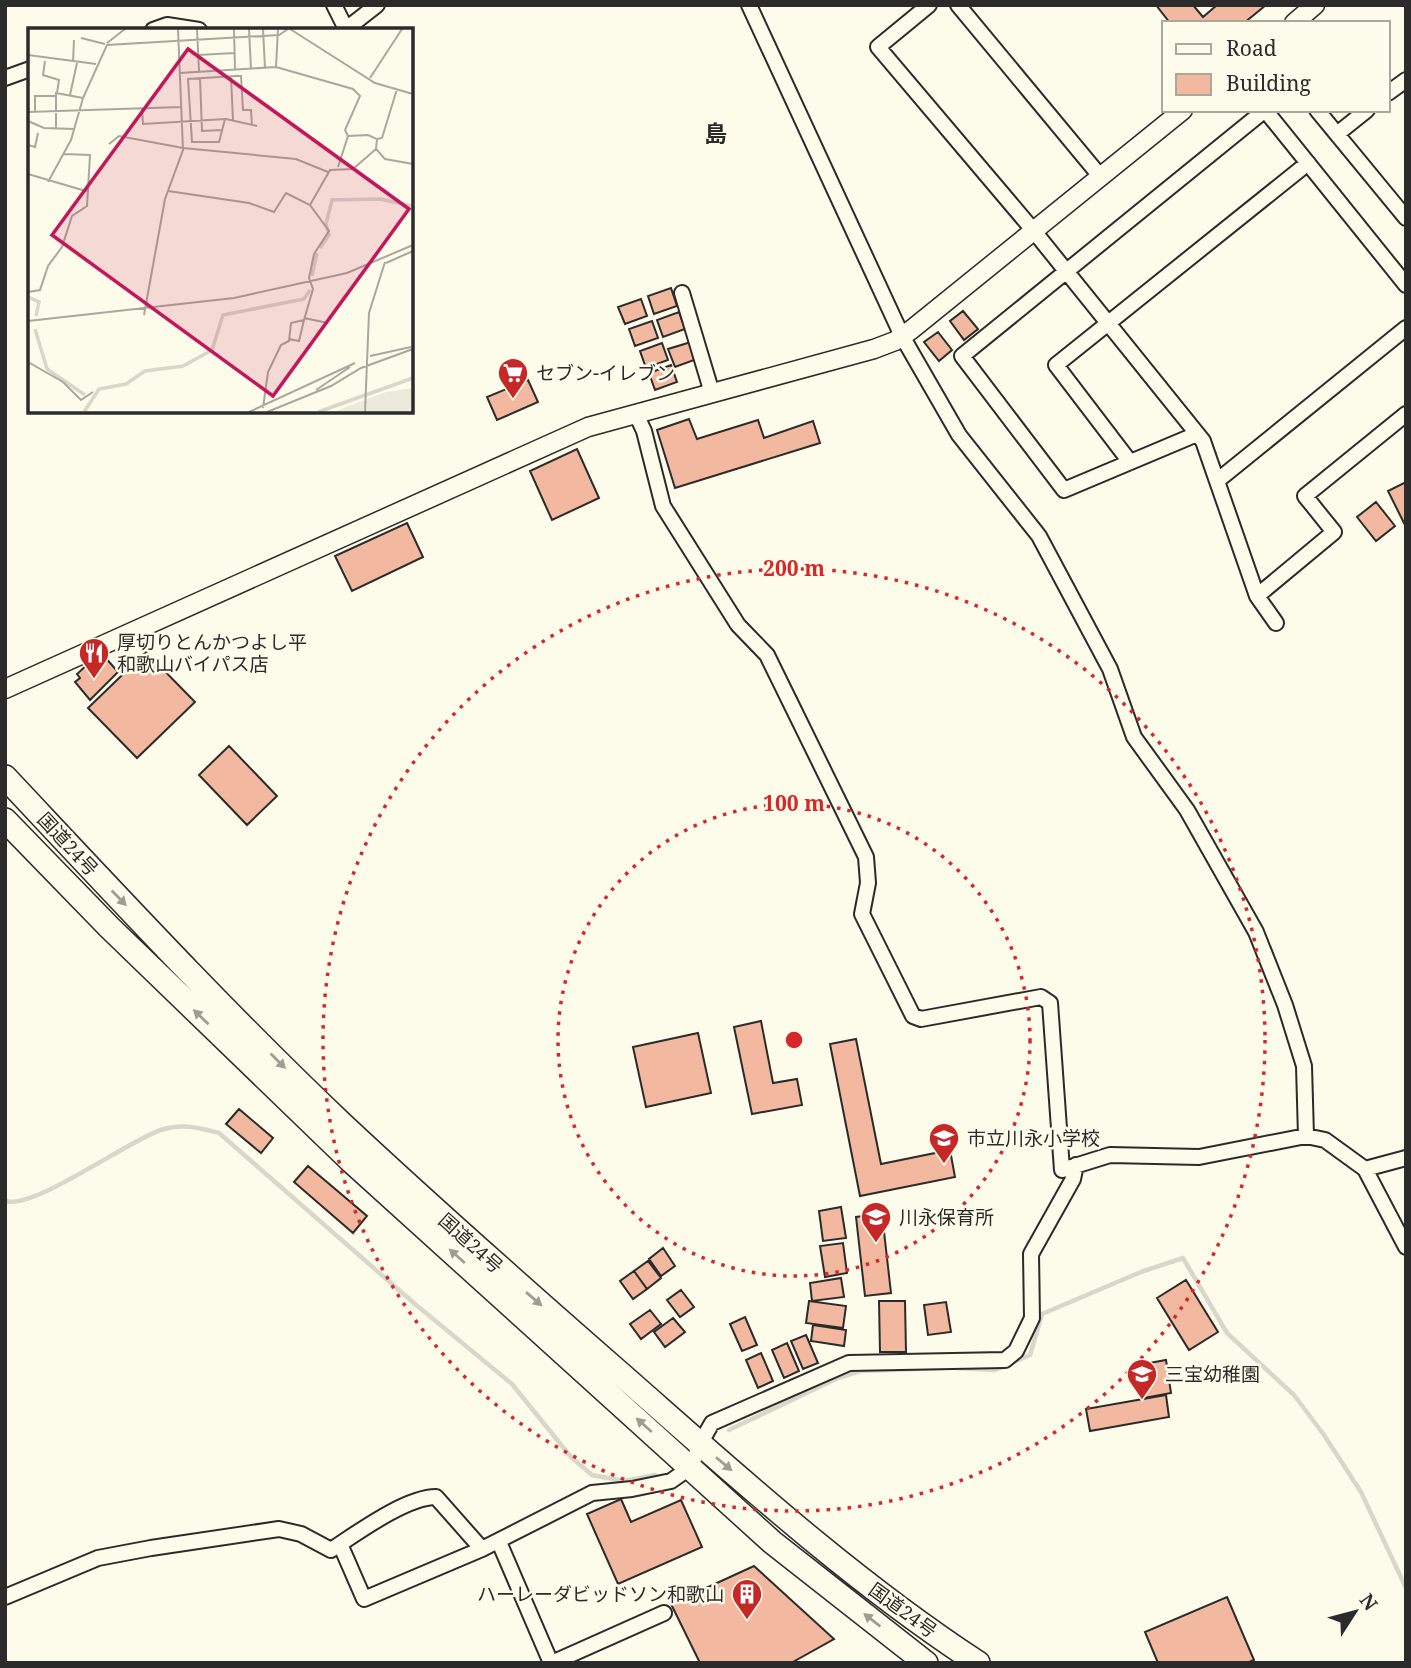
<svg xmlns="http://www.w3.org/2000/svg" width="1411" height="1668" font-family="'Noto Serif','Noto Sans JP',serif">
<style>
.lines{fill:none;stroke-linecap:round;stroke-linejoin:round}
.stream{stroke:#d8d7c9;stroke-width:4.5}
.building{fill:#f2b8a0;stroke:#2b2b2b;stroke-width:2}
.minor-casing{stroke:#2b2b2b;stroke-width:18}
.tertiary-casing{stroke:#2b2b2b;stroke-width:21}
.trunk-casing{stroke:#2b2b2b;stroke-width:26}
.minor{stroke:#fdfbea;stroke-width:14}
.tertiary{stroke:#fdfbea;stroke-width:18}
.trunk{stroke:#fdfbea;stroke-width:23}
.oneway{fill:#9e9d94}
.ring{fill:none;stroke:#d62828;stroke-width:3.5;stroke-dasharray:3.5 7}
.labels{text-anchor:middle;dominant-baseline:central;stroke-width:5;stroke-linejoin:round;paint-order:stroke}
.poi-label{font-size:19px;fill:#2b2b2b;stroke:#fdfbea;text-anchor:start}
.street-label{font-size:19px;fill:#2b2b2b;stroke:#fdfbea}
.quarter-label{font-size:23px;font-weight:bold;fill:#2b2b2b;stroke:#fdfbea}
.inset-river{fill:none;stroke:#d8d7c9;stroke-width:3.5}
.inset-road{fill:none;stroke:#a9a89e;stroke-width:2}
.view{fill:#c2185b;fill-opacity:0.15;stroke:#c2185b;stroke-width:3.5}
.inset-edge{fill:none;stroke:#2b2b2b;stroke-width:3.5}
.centre{fill:#d62828;stroke:#fdfbea;stroke-width:3.5}
.ring-label{font-size:21px;text-anchor:middle;font-weight:bold;fill:#d62828;stroke:#fdfbea;stroke-width:5;stroke-linejoin:round;paint-order:stroke}
</style>
<rect width="100%" height="100%" fill="#fdfbea"/>
<g class="lines">
<!-- stream -->
<path class="stream" d="M5,1201c29,9 122,-60 156,-71 21,-7 38,-2 58,3l196,171 97,80 59,73 21,18 32,6 31,-6
M956,1368l39,2 35,-15 12,-41 99,-42 42,-14 44,75 67,62 30,40 37,57 45,96
M729,1430l109,-52 22,-7 84,-3"/>
</g>
<!-- building -->
<path class="building" d="M1156,5h37l10,12 14,-12h49l-22,18h-74z
M671,288l6,18 -23,8 -6,-18z
M641,299l6,17 -22,8 -7,-17z
M963,311l15,18 -14,11 -14,-19z
M679,312l6,17 -22,8 -6,-17z
M652,321l6,17 -23,8 -6,-17z
M938,332l14,18 -13,11 -15,-19z
M691,342l6,17 -22,8 -7,-18z
M662,343l6,17 -22,8 -6,-17z
M671,365l6,17 -22,8 -6,-17z
M528,380l10,22 -41,18 -10,-23z
M689,419l8,20 61,-19 6,18 49,-17 7,22 -145,45 -18,-58z
M577,449l22,49 -47,22 -22,-49z
M1406,482v45l-18,-36z
M1376,502l19,24 -19,15 -19,-24z
M407,523l16,34 -71,34 -17,-35z
M146,652l49,50 -58,56 -49,-50z
M104,656l14,16 -28,28 -15,-18 5,-4 -3,-4 13,-12 3,4z
M229,746l48,50 -30,29 -48,-50z
M761,1021l12,62 24,-4 5,26 -50,9 -18,-87z
M698,1033l13,60 -65,14 -13,-60z
M856,1039l25,125 69,-14 5,27 -95,19 -30,-152z
M239,1109l34,29 -12,15 -35,-29z
M308,1166l59,50 -14,17 -59,-51z
M841,1207l5,31 -23,3 -4,-30z
M882,1214l9,79 -26,3 -9,-79z
M843,1243l4,30 -22,4 -5,-31z
M663,1248l12,18 -14,10 -12,-17z
M648,1261l13,17 -14,11 -13,-18z
M634,1271l13,18 -14,10 -13,-18z
M841,1278l3,19 -32,4 -2,-18z
M1186,1280l32,52 -29,18 -32,-52z
M681,1290l13,17 -14,10 -13,-17z
M809,1301l37,5 -3,22 -37,-5z
M879,1301h26l1,51h-26z
M946,1302l5,30 -23,3 -4,-30z
M650,1310l11,14 -20,15 -11,-15z
M745,1317l12,28 -15,6 -12,-27z
M673,1318l12,14 -20,15 -11,-15z
M813,1325l33,5 -2,16 -33,-5z
M806,1335l12,28 -15,6 -12,-28z
M787,1343l12,28 -15,7 -12,-28z
M761,1353l12,28 -15,7 -12,-28z
M1166,1360l5,33 -27,5 -6,-33z
M1166,1395l3,22 -79,14 -4,-22z
M621,1499l10,23 50,-22 21,47 -84,37 -31,-70z
M754,1566l80,73 -43,24h-91l-29,-59z
M1227,1597l27,63 -7,3h-89l-13,-31z"/>
<g class="lines">
<!-- minor casing -->
<g class="minor-casing">
<path id="minor" d="M334,5l12,24
M749,5l153,331 57,99 80,101 71,133 24,68 53,73 69,122 29,73 19,61 2,70
M929,5l-51,42 155,183 170,211 54,155 19,27
M958,5l142,171
M153,30l14,-5 32,5
M345,30l32,-25
M5,78l25,-9
M1388,93l18,-13
M1317,110l89,108
M1337,134l30,-24
M682,293l30,100
M636,414l8,17 19,75 75,119 29,30 99,202 2,26 -6,31 51,102 8,3 120,-22 9,6 12,167 48,-15 89,2 107,-21 19,4 40,29 41,78
M1197,434l-133,56 -102,-134 303,-246 141,175
M1130,462l-74,-97 252,-202
M1217,481l189,-153
M1257,596l77,-64 -29,-36 101,-82
M1365,1169l41,-11
M499,1542l52,121
M340,1544l24,55 118,-50
M5,1597l93,-39 53,-10 128,-19 22,5 30,16c26,-17 75,-53 105,-53l46,52 110,-56 40,-4 39,-8 20,-14 9,-23 12,-21 137,-60 156,-3 11,-9 16,-33 -1,-64 42,-75 3,-14
M552,1663l112,-50"/>
</g>
<!-- tertiary casing -->
<g class="tertiary-casing">
<path id="tertiary" d="M1294,23l21,-18
M5,689l583,-262 286,-78 21,-8 16,-11 272,-220"/>
</g>
<!-- trunk casing -->
<g class="trunk-casing">
<path id="trunk" d="M5,777c110,117 220,236 337,347 92,86 186,169 281,252 114,100 228,204 355,287
M5,820l104,107 241,233 422,382 154,121"/>
</g>
<!-- minor -->
<use href="#minor" class="minor"/>
<!-- tertiary -->
<use href="#tertiary" class="tertiary"/>
<!-- trunk -->
<use href="#trunk" class="trunk"/>
</g>
<!-- one-way arrows -->
<defs><path id="oneway-solid" d="M-6-.8H1V-3.2L6.5 0L1 3.2V.8H-6Z" transform="scale(1.75)"/></defs>
<g class="oneway">
<use href="#oneway-solid" transform="translate(119 898) rotate(46)"/>
<use href="#oneway-solid" transform="translate(201 1017) rotate(-136)"/>
<use href="#oneway-solid" transform="translate(278 1061) rotate(45)"/>
<use href="#oneway-solid" transform="translate(457 1256) rotate(-138)"/>
<use href="#oneway-solid" transform="translate(534 1299) rotate(41)"/>
<use href="#oneway-solid" transform="translate(644 1425) rotate(-138)"/>
<use href="#oneway-solid" transform="translate(724 1464) rotate(40)"/>
<use href="#oneway-solid" transform="translate(872 1620) rotate(-142)"/>
</g>
<!-- distance rings -->
<g class="ring">
<circle cx="794" cy="1040" r="236"/>
<circle cx="794" cy="1040" r="471"/>
</g>
<!-- icons -->
<defs>
<g id="supermarket-pin" transform="scale(1.575)"><path d="M0 17L-7.5 6A9.5 9.5 0 1 1 7.5 6Z" fill="#c62828" stroke="#fdfbea"/><path d="M-6-5.5h2.5l.6 2H6L4.5 2H-2.5L-4.4-4H-6ZM-1.5 3.2a1.3 1.3 0 1 0 .1 0ZM3 3.2a1.3 1.3 0 1 0 .1 0Z" fill="#fff"/></g>
<g id="restaurant-pin" transform="scale(1.575)"><path d="M0 17L-7.5 6A9.5 9.5 0 1 1 7.5 6Z" fill="#c62828" stroke="#fdfbea"/><path d="M-5-6h1v4h1v-4h1v4h1v-4h1v5L-1.5 .5V6h-2V.5L-5-1ZM5-6V6H3V1.5H1.5Q1.5-4 5-6Z" fill="#fff"/></g>
<g id="school-pin" transform="scale(1.575)"><path d="M0 17L-7.5 6A9.5 9.5 0 1 1 7.5 6Z" fill="#c62828" stroke="#fdfbea"/><path d="M0-5L7-2L0 1L-7-2ZM-4 1L0 2.5L4 1V4Q0 6-4 4Z" fill="#fff"/></g>
<g id="building-pin" transform="scale(1.575)"><path d="M0 17L-7.5 6A9.5 9.5 0 1 1 7.5 6Z" fill="#c62828" stroke="#fdfbea"/><path d="M-4-6H4V6H1V3H-1V6H-4ZM-2.5-4.3h1.7v1.8h-1.7ZM.8-4.3h1.7v1.8H.8ZM-2.5-1h1.7V.8h-1.7ZM.8-1h1.7V.8H.8Z" fill="#fff"/></g>
</defs>
<g fill-rule="evenodd">
<use href="#supermarket-pin" x="513" y="373"/>
<use href="#restaurant-pin" x="94" y="653"/>
<use href="#school-pin" x="944" y="1138"/>
<use href="#school-pin" x="876" y="1217"/>
<use href="#school-pin" x="1142" y="1374"/>
<use href="#building-pin" x="747" y="1594"/>
</g>
<g class="labels">
<!-- poi labels -->
<g class="poi-label">
<text x="536" y="373">セブン-イレブン</text>
<text x="117" y="642">厚切りとんかつよし平<tspan x="117" dy="22">和歌山バイパス店</tspan></text>
<text x="967" y="1138">市立川永小学校</text>
<text x="899" y="1217">川永保育所</text>
<text x="1165" y="1374">三宝幼稚園</text>
<text x="724" y="1594" text-anchor="end">ハーレーダビッドソン和歌山</text>
</g>
<!-- street labels -->
<g class="street-label">
<text transform="translate(68 844) rotate(47)">国道24号</text>
<text transform="translate(471 1243) rotate(42)">国道24号</text>
<text transform="translate(903 1610) rotate(36)">国道24号</text>
</g>
<!-- quarter labels -->
<g class="quarter-label">
<text x="716" y="133">島</text>
</g>
</g>
<!-- overview -->
<g transform="translate(28 28)">
<rect width="385" height="385" fill="#fdfbea"/>
<path d="M385,360v24h-80l53,-20z" fill="#ecebdb"/>
<path class="inset-river" d="M292,220l9,-13 -3,-11 6,-24 48,-1 33,7M284,248l5,-23M0,269l11,5 -3,14M7,301l12,40 38,26M56,384l15,-23 27,-5 19,-13 38,-5 29,-16 11,-35 81,-16 6,-9M290,384l95,-34"/>
<path class="inset-road" d="M169,1l2,42M206,1l1,40M221,1l2,40M235,1l2,39M262,1l85,54 38,11M53,10l24,6M79,15l18,-14M0,27l68,9M170,27l37,-2M17,33l-2,14 16,5 -2,13M45,34l1,-22M248,39l2,-38M152,45l96,-6 77,22 7,7 -15,34 3,6 -10,31M208,48h5l2,34h8l1,16M203,49l2,43M172,50l2,53 20,-1M342,50l32,-49M42,67l7,-32M114,81l1,15 83,-5 31,7M0,84l153,-5M7,84v-16h21M197,91l-6,23h-27l-4,-63 48,-3M0,93l16,7 30,1M28,101v-36l27,5M320,108l20,-1 9,4 -1,10 9,10 28,5M349,111l5,-1 15,-49M81,116l10,-8 64,12 113,11 32,13M0,117l7,2 3,-14M0,146l61,18M20,154l23,-42 12,-42 24,-53 172,-10 9,-6M140,163l81,12 25,9 12,-19 24,12 19,26 -15,23 -5,24 4,11 -9,31 -13,3 -2,18 -8,4 -13,27 -5,36M282,177l20,-35 23,-1 23,-20M358,235l27,-12M0,264l12,-2 8,-24 14,-19 10,-31 15,-10 3,-51 -26,-1M116,287l21,-116 18,-49 -5,-121M276,290l24,5M0,293l206,-23 113,-25 66,-28M261,311l10,2 5,-21M342,328l41,-9M0,334l35,20 18,18 12,-8M288,362l34,-23M221,384l106,-49M239,384l64,-26 30,-18 52,-19M337,384l4,-99 16,-51"/>
<path class="view" d="M160,21l221,160 -136,187 -221,-161z"/>
<rect width="385" height="385" class="inset-edge"/>
</g>
<circle cx="794" cy="1040" r="10" class="centre"/>
<g class="ring-label">
<text x="794" y="576">200 m</text>
<text x="794" y="811">100 m</text>
</g>
<!-- border -->
<rect width="1411" height="1668" fill="none" stroke="#2b2b2b" stroke-width="14"/>
<!-- legend -->
<rect x="1162" y="21" width="228" height="91" fill="#fdfbea" stroke="#a9a89e" stroke-width="2"/>
<rect x="1176" y="44" width="35" height="10" fill="#fdfbea" stroke="#a9a89e" stroke-width="2"/>
<text x="1226" y="56" font-size="21" fill="#2b2b2b">Road</text>
<rect x="1176" y="74" width="35" height="21" fill="#f2b8a0" stroke="#a9a89e" stroke-width="2"/>
<text x="1226" y="91" font-size="21" fill="#2b2b2b">Building</text>
<!-- north arrow -->
<g transform="translate(1355 1612) rotate(54)" stroke="#fdfbea" stroke-width="5" paint-order="stroke">
<path d="M0-5L12 26L0 18L-12 26Z" fill="#2b2b2b"/>
<text y="-10" font-size="19" font-weight="bold" text-anchor="middle" fill="#2b2b2b">N</text>
</g>
</svg>
